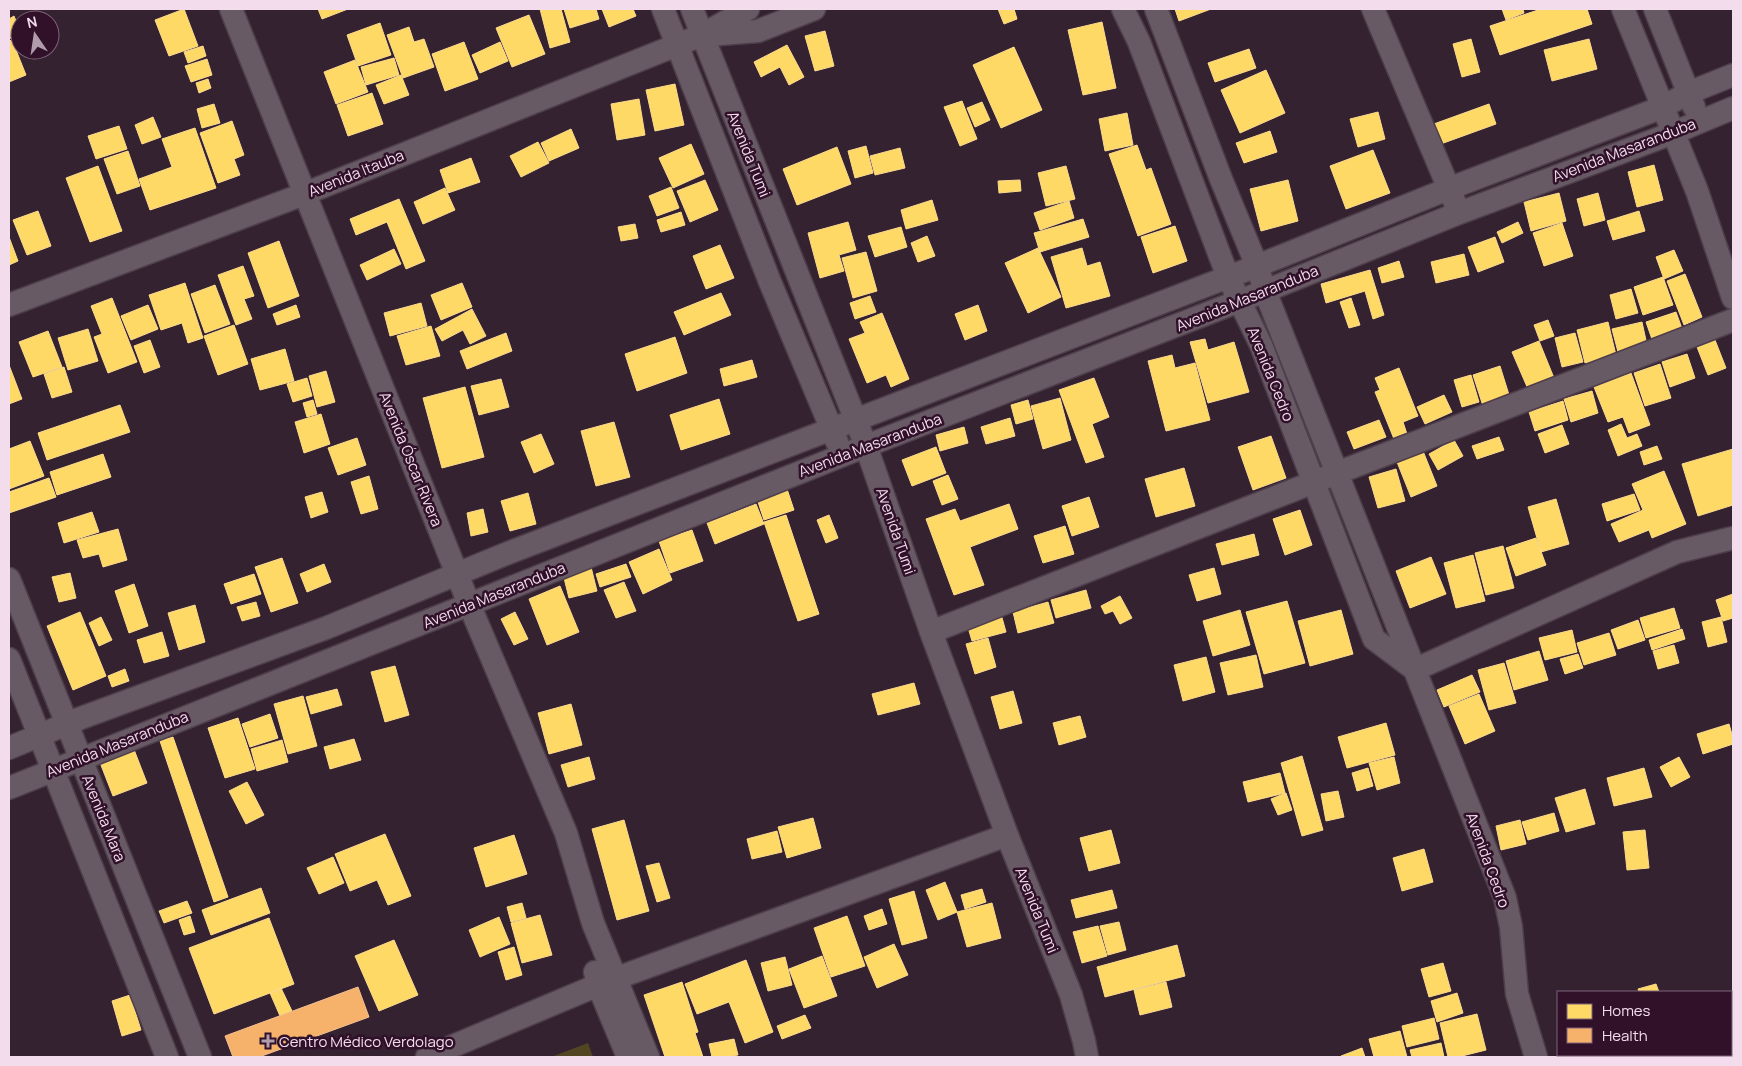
<svg xmlns="http://www.w3.org/2000/svg" width="1742" height="1066" font-family="Manrope,sans-serif">
<style>
.green{fill:#514621}
.homes{fill:#ffd966;stroke:#fbda8e}
.health{fill:#f6b26b;stroke:#f5bf92}
.lines{fill:none;stroke-linecap:round;stroke-linejoin:round}
.minor-casing{stroke:#4e3e4b;stroke-width:25}
.minor{stroke:#685a65;stroke-width:22}
.poi-dot{fill:#b09cab;stroke:#31112a;stroke-width:2}
.labels{text-anchor:middle;dominant-baseline:central;stroke-width:5;stroke-linejoin:round;paint-order:stroke}
.street-label{font-size:15px;fill:#f3dded;stroke:#31112a}
.poi-label{font-size:15px;fill:#f3dded;stroke:#31112a;text-anchor:start}
</style>
<rect width="100%" height="100%" fill="#342230"/>
<!-- green -->
<path class="green" d="M588,1043l5,14h-42z"/>
<!-- homes -->
<path class="homes" d="M184,9l14,37 -29,10 -14,-36z
M318,9h30l-26,10z
M540,9h21l9,33 -20,6z
M564,9h32l3,10 -29,9z
M602,9h31l3,7 -27,11z
M998,9h16l3,10 -13,5z
M1175,9h36l-32,12z
M1502,9h21l1,4 -18,7z
M1541,9h46l5,15 -92,31 -10,-29z
M529,15l16,39 -33,13 -16,-39z
M14,16l6,15v4l-9,4 -2,-6v-14z
M1102,22l14,66 -33,7 -15,-65z
M380,23l11,32 -33,11 -11,-31z
M409,27l5,15 10,-3 10,28 -31,11 -16,-43z
M825,31l9,35 -19,5 -10,-35z
M1471,39l9,33 -18,5 -9,-33z
M1589,39l8,30 -45,12 -8,-31z
M12,40l14,35 -17,7v-41z
M464,42l14,37 -33,12 -13,-37z
M500,42l8,19 -28,12 -8,-18z
M787,45l17,32 -15,8 -9,-18 -19,10 -7,-15z
M203,46l3,10 -18,7 -4,-11z
M1014,47l28,63 -41,18 -28,-63z
M1249,49l7,19 -41,14 -7,-19z
M394,58l5,17 -33,10 -5,-18z
M207,59l5,16 -21,7 -6,-16z
M355,60l13,32 -32,12 -12,-32z
M1266,70l19,43 -45,20 -19,-43z
M401,75l8,20 -25,9 -8,-19z
M208,79l3,9 -12,5 -3,-10z
M675,84l9,41 -29,6 -9,-41z
M372,93l11,31 -35,12 -11,-31z
M639,99l6,36 -28,5 -6,-36z
M962,101l15,38 -17,7 -16,-39z
M982,102l8,18 -15,7 -8,-19z
M214,104l6,19 -18,5 -5,-19z
M1489,104l7,20 -58,21 -7,-20z
M1378,112l7,27 -27,8 -8,-28z
M1127,113l6,32 -28,6 -6,-32z
M153,117l8,20 -19,7 -7,-19z
M232,121l12,34 -10,4 6,16 -22,8 -18,-50z
M119,126l8,23 -31,10 -8,-23z
M195,128l21,60 -66,22 -11,-31 33,-12 -10,-28z
M571,129l8,19 -30,13 -8,-18z
M1270,131l7,21 -33,11 -8,-20z
M538,142l11,21 -28,14 -11,-21z
M691,144l13,30 -31,14 -14,-30z
M1137,145l9,25 5,-2 20,56 -33,12 -29,-82z
M866,146l7,27 -18,5 -7,-27z
M837,147l14,37 -54,21 -14,-36z
M900,148l5,20 -30,7 -5,-19z
M1373,150l17,43 -44,16 -16,-43z
M128,151l12,35 -23,8 -13,-35z
M471,158l9,24 -32,11 -8,-23z
M1654,165l9,35 -26,7 -9,-35z
M98,166l24,65 -32,11 -24,-64z
M1066,166l9,33 -29,7 -8,-33z
M705,180l13,30 -28,12 -13,-31z
M1020,180l1,11 -22,2 -1,-12z
M1288,180l10,41 -37,10 -11,-42z
M671,187l8,21 -22,8 -8,-20z
M445,188l10,22 -32,14 -9,-22z
M1559,193l7,28 -35,10 -7,-29z
M1598,193l7,27 -21,6 -7,-27z
M399,199l26,62 -19,8 -19,-47 -31,13 -6,-16z
M932,200l6,20 -32,9 -5,-19z
M1069,201l5,17 -34,12 -6,-17z
M38,211l13,35 -24,9 -14,-35z
M1639,211l6,20 -32,9 -6,-19z
M681,212l4,13 -24,7 -4,-12z
M1083,219l6,18 -49,15 -6,-19z
M848,222l8,28 -17,5 5,16 -24,7 -12,-45z
M1518,222l5,11 -21,10 -5,-11z
M1562,223l11,33 -29,10 -11,-33z
M635,224l3,14 -17,3 -3,-14z
M1175,226l12,35 -34,12 -12,-36z
M901,227l6,20 -32,10 -7,-21z
M927,236l8,20 -17,6 -7,-19z
M9,237l9,24 -9,4z
M1495,237l9,25 -26,10 -10,-25z
M279,241l20,55 -31,12 -20,-55z
M720,245l14,33 -28,11 -13,-33z
M1038,248l23,49 -33,16 -23,-50z
M1082,248l5,18 13,-4 10,34 -44,12 -15,-51z
M394,249l7,15 -34,16 -7,-15z
M1674,250l9,21 -19,8 -8,-22z
M866,252l11,39 -24,7 -11,-40z
M1464,254l5,21 -33,8 -5,-21z
M1399,261l5,16 -22,6 -4,-15z
M243,266l11,30 -10,3 8,20 -16,6 -18,-50z
M1370,270l14,45 -11,4 -8,-28 -39,12 -5,-19z
M1685,274l17,43 -18,8 -17,-44z
M1663,277l10,28 -30,10 -9,-28z
M185,283l18,55 -15,5 -6,-20 -21,7 -12,-35z
M462,283l10,24 -31,13 -10,-25z
M215,285l15,39 -25,9 -14,-39z
M1631,289l7,24 -22,6 -6,-24z
M721,293l10,22 -47,20 -10,-23z
M870,296l6,16 -21,7 -5,-16z
M112,298l25,64 -29,11 -14,-36 8,-3 -11,-28z
M1351,298l9,27 -11,3 -9,-26z
M421,303l6,23 -37,10 -6,-23z
M148,305l10,24 -27,11 -10,-24z
M296,305l4,12 -23,8 -4,-11z
M978,305l9,26 -22,9 -10,-26z
M472,309l14,27 -16,8 -7,-14 -21,11 -7,-12z
M1676,312l8,22 -30,11 -8,-23z
M882,313l27,66 -18,8 -5,-12 -19,8 -18,-44 16,-6 -5,-11z
M1548,320l6,16 -14,5 -6,-16z
M1608,322l8,33 -31,8 -8,-33z
M1642,322l5,23 -29,7 -6,-23z
M234,325l14,39 -30,11 -14,-39z
M431,326l9,30 -34,9 -9,-29z
M88,329l10,32 -30,9 -10,-32z
M48,331l14,36 -29,10 -14,-35z
M506,333l6,18 -45,18 -7,-18z
M1575,333l8,29 -21,5 -7,-29z
M675,337l12,36 -50,18 -12,-37z
M1205,339l3,11 26,-8 15,50 -41,11 -18,-61z
M150,340l10,27 -16,6 -10,-27z
M1715,340l11,28 -18,7 -11,-28z
M1539,341l15,37 -26,11 -16,-37z
M285,349l9,32 -34,9 -9,-31z
M1687,354l8,24 -25,9 -8,-25z
M1172,355l3,13 20,-5 15,57 -44,11 -18,-70z
M752,360l5,17 -33,9 -4,-17z
M1660,364l11,34 -26,8 -11,-33z
M9,365l13,34 -13,5z
M1500,366l10,32 -27,8 -10,-31z
M64,367l8,25 -20,6 -8,-24z
M1399,368l19,48 -15,6 4,12 -13,5 -19,-47 5,-2 -5,-12z
M326,371l9,31 -18,5 -8,-31z
M1631,373l19,52 -21,8 -6,-16 -15,5 -14,-35z
M1471,375l8,27 -17,5 -8,-27z
M307,378l5,18 -19,6 -6,-18z
M1094,378l15,39 -17,7 12,33 -18,6 -27,-73z
M501,379l8,28 -30,8 -8,-29z
M465,387l19,70 -42,11 -19,-70z
M1592,391l6,22 -27,9 -7,-23z
M1444,395l8,17 -27,12 -8,-17z
M1060,398l11,42 -28,9 -12,-43z
M719,399l11,35 -49,16 -11,-35z
M313,400l4,14 -10,3 -4,-14z
M1028,400l5,19 -17,5 -5,-19z
M1563,401l5,19 -33,11 -6,-19z
M120,405l10,27 -83,28 -9,-27z
M321,414l9,30 -26,9 -9,-31z
M1010,418l5,18 -29,8 -5,-17z
M1379,420l7,17 -32,12 -7,-17z
M614,422l16,55 -34,9 -15,-55z
M1621,424l6,14 10,-4 5,12 -24,10 -10,-26z
M1562,425l7,19 -24,9 -7,-19z
M964,427l4,16 -28,8 -4,-16z
M541,434l13,30 -20,9 -13,-31z
M1271,436l15,42 -33,12 -15,-43z
M1499,437l5,13 -27,9 -5,-13z
M357,438l9,27 -28,10 -10,-27z
M1454,440l9,16 -25,14 -9,-16z
M30,441l14,35 -35,13v-40z
M1657,446l5,13 -18,6 -4,-13z
M936,447l10,26 -34,13 -10,-26z
M1733,449v56l-35,11 -16,-52z
M1423,451l14,35 -26,11 -14,-35z
M103,454l8,23 -54,18 -7,-23z
M1184,468l11,38 -39,11 -11,-38z
M1396,469l9,32 -27,7 -9,-31z
M1664,471l22,53 -34,14 -3,-8 -30,12 -8,-18 32,-14 -11,-26z
M948,475l10,24 -16,6 -9,-24z
M369,476l9,33 -17,5 -10,-32z
M49,478l7,19 -47,16v-21z
M787,489l7,21 -30,10 -7,-21z
M322,492l6,20 -17,6 -6,-21z
M528,493l8,31 -26,7 -9,-30z
M1634,494l6,16 -33,11 -5,-17z
M1089,497l10,30 -27,9 -10,-30z
M1556,499l13,45 -28,8 -13,-45z
M756,504l8,20 -49,20 -8,-21z
M1009,504l9,25 -48,18 14,38 -30,10 -28,-76 29,-10 5,12z
M483,509l5,23 -17,4 -4,-23z
M1300,510l12,35 -27,10 -12,-36z
M92,512l7,20 -35,11 -6,-20z
M786,515l33,99 -21,7 -34,-99z
M829,515l9,23 -12,5 -9,-23z
M1065,526l9,28 -31,9 -9,-27z
M118,529l9,31 -24,7 -4,-13 -16,4 -6,-18z
M692,530l11,31 -33,12 -11,-32z
M1254,534l5,21 -37,10 -6,-21z
M1536,538l10,27 -30,11 -10,-28z
M1503,546l11,42 -28,7 -11,-42z
M659,549l13,31 -29,14 -14,-32z
M1473,555l12,46 -29,7 -12,-45z
M1431,557l15,37 -36,14 -14,-37z
M282,558l16,45 -27,9 -16,-45z
M590,563l7,28 -28,7 -7,-28z
M324,564l7,18 -24,10 -7,-18z
M626,564l5,13 -31,10 -4,-13z
M1214,568l7,26 -24,7 -8,-26z
M70,573l6,25 -17,4 -7,-25z
M254,574l7,20 -30,10 -7,-20z
M624,582l12,29 -20,7 -12,-28z
M134,584l14,42 -19,7 -14,-42z
M560,586l19,46 -32,13 -18,-46z
M1086,590l5,18 -35,10 -5,-18z
M1733,594v24l-10,3 -7,-21z
M1120,596l12,22 -12,6 -7,-13 -8,3 -4,-8z
M1287,601l18,62 -41,11 -18,-62z
M256,602l4,14 -18,5 -5,-14z
M1048,602l6,21 -36,10 -5,-21z
M195,605l10,37 -26,8 -11,-37z
M1674,608l6,20 -34,10 -6,-20z
M1240,610l10,35 -37,11 -10,-35z
M1341,610l12,44 -43,12 -12,-45z
M80,612l26,64 -33,14 -26,-64z
M515,612l13,27 -14,6 -13,-26z
M1001,614l5,18 -34,9 -5,-17z
M101,617l11,23 -13,6 -10,-23z
M1721,617l6,25 -19,5 -6,-25z
M1638,620l7,20 -27,9 -7,-19z
M1682,629l3,10 -33,11 -3,-10z
M1572,630l5,22 -32,8 -6,-22z
M162,632l7,24 -25,7 -7,-23z
M1609,633l7,22 -32,10 -7,-22z
M988,638l8,29 -21,7 -9,-30z
M1674,645l5,18 -21,6 -5,-18z
M1539,651l9,29 -34,10 -8,-29z
M1578,654l5,14 -18,6 -5,-15z
M1256,655l7,32 -35,8 -8,-32z
M1206,657l9,35 -32,9 -9,-36z
M1504,663l12,40 -27,7 -11,-40z
M395,666l14,49 -24,7 -14,-50z
M125,669l4,12 -17,6 -4,-11z
M1472,675l8,17 -36,15 -7,-17z
M914,683l6,21 -42,11 -6,-21z
M337,689l5,16 -31,9 -5,-17z
M1013,691l9,32 -22,6 -9,-32z
M1479,694l16,37 -30,13 -16,-38z
M303,696l14,50 -29,8 -14,-50z
M571,704l11,41 -33,9 -11,-41z
M270,714l8,24 -28,9 -8,-23z
M1080,716l6,21 -27,8 -6,-22z
M238,718l17,51 -30,9 -17,-50z
M1386,723l9,32 -48,13 -9,-31z
M1729,724l4,14v6l-30,10 -6,-20z
M173,737l55,160 -14,5 -54,-161z
M354,739l7,21 -31,9 -6,-22z
M282,740l6,22 -31,9 -6,-22z
M133,747l14,36 -34,13 -14,-36z
M1302,756l21,74 -21,6 -21,-73z
M589,757l6,22 -27,8 -7,-22z
M1394,757l6,26 -23,7 -8,-27z
M1679,757l11,20 -19,10 -11,-20z
M1368,768l5,18 -16,5 -5,-18z
M1644,768l8,29 -38,9 -7,-28z
M1280,773l5,20 -37,9 -5,-20z
M247,782l17,33 -18,9 -17,-33z
M1585,789l10,35 -29,8 -11,-34z
M1338,791l6,26 -18,4 -5,-27z
M1286,793l6,17 -14,5 -7,-16z
M1554,813l5,18 -31,9 -6,-18z
M813,818l8,30 -34,10 -9,-31z
M624,820l25,91 -32,9 -25,-91z
M1520,820l6,24 -25,6 -5,-24z
M1111,830l9,33 -31,8 -9,-33z
M1645,830l4,38 -22,2 -4,-38z
M777,831l5,21 -30,7 -5,-20z
M385,834l26,62 -23,9 -11,-25 -27,11 -15,-37z
M514,835l13,39 -41,13 -12,-39z
M1424,849l9,33 -31,9 -9,-33z
M333,857l11,26 -25,11 -12,-26z
M659,863l11,35 -13,4 -11,-36z
M945,882l12,30 -19,8 -12,-30z
M261,888l9,25 -59,22 -9,-25z
M982,889l4,13 -21,7 -4,-14z
M1112,890l5,18 -41,10 -5,-18z
M914,891l13,47 -25,7 -13,-46z
M187,901l5,12 -28,10 -5,-12z
M522,903l4,15 -15,4 -4,-15z
M992,903l9,35 -34,9 -10,-35z
M882,909l5,15 -18,6 -5,-14z
M540,915l12,40 -30,8 -11,-40z
M190,916l5,16 -11,3 -5,-15z
M847,916l18,50 -34,11 -17,-49z
M499,917l11,27 -30,13 -11,-27z
M269,918l25,66 -80,30 -25,-66z
M1119,922l7,28 -18,5 -8,-29z
M1098,926l9,30 -25,7 -9,-31z
M394,940l24,55 -39,16 -24,-55z
M894,944l14,31 -31,13 -13,-31z
M1177,945l8,31 -80,21 -8,-30z
M514,947l8,28 -16,5 -8,-28z
M822,956l15,40 -33,12 -15,-39z
M785,957l7,28 -24,6 -7,-28z
M746,960l27,72 -28,11 -16,-41 -32,12 -12,-30z
M1443,963l8,28 -22,6 -8,-28z
M682,982l16,50 -3,1 8,24h-38l-21,-62z
M1166,982l6,25 -32,8 -6,-25z
M1656,984l3,8h-20l-1,-3z
M281,988l11,23 -12,5 -10,-23z
M1457,993l6,20 -26,9 -6,-21z
M130,995l11,35 -19,6 -10,-35z
M1477,1014l9,36 -28,7h-10l-8,-34z
M805,1015l6,13 -29,11 -5,-13z
M1434,1018l5,21 -32,8 -5,-21z
M1400,1031l7,26h-33l-5,-18z
M734,1039l4,16 -13,2h-13l-3,-13z
M1441,1043l3,14h-32l-2,-7z
M1362,1048l3,9h-23l-1,-1z"/>
<!-- health -->
<path class="health" d="M358,987l11,30 -110,40h-26l-8,-21z"/>
<g class="lines">
<!-- minor casing -->
<g class="minor-casing">
<path id="minor" d="M231,9l238,595 97,229 27,90 55,134
M663,9l107,273 67,160
M692,9l174,437 65,186 76,203 64,160 13,46 3,16
M1123,9l16,33 89,235 33,68 113,294 40,30
M1156,9l65,170 36,87 8,25 240,607 6,29 6,67 19,63
M1373,9l82,194
M1623,9l74,182 36,107
M1655,9l39,98
M708,35l50,-4 56,-22
M9,305l295,-111 398,-159 46,-26
M9,579l191,478
M931,632l406,-159 396,-153
M9,659l158,398
M1414,670l263,-118 56,-14
M9,748l72,-30 245,-90 182,-75 749,-287 191,-77 215,-82 25,-14 45,-18
M9,788l857,-342 399,-155 194,-78 214,-80 60,-25
M595,972l3,13 30,72
M427,1057l171,-72 409,-150"/>
</g>
<!-- minor -->
<use href="#minor" class="minor"/>
</g>
<!-- markers -->
<path class="poi-dot" d="M265.5 1033.5h5v5h5v5h-5v5h-5v-5h-5v-5h5z"/>
<g class="labels">
<!-- street labels -->
<g class="street-label">
<text transform="translate(1624 150) rotate(-21)">Avenida Masaranduba</text>
<text transform="translate(749 154) rotate(68)">Avenida Tumi</text>
<text transform="translate(356 173) rotate(-22)">Avenida Itauba</text>
<text transform="translate(1247 298) rotate(-22)">Avenida Masaranduba</text>
<text transform="translate(1271 374) rotate(68)">Avenida Cedro</text>
<text transform="translate(870 445) rotate(-21)">Avenida Masaranduba</text>
<text transform="translate(411 459) rotate(68)">Avenida Óscar Rivera</text>
<text transform="translate(896 531) rotate(71)">Avenida Tumi</text>
<text transform="translate(494 595) rotate(-22)">Avenida Masaranduba</text>
<text transform="translate(117 744) rotate(-22)">Avenida Masaranduba</text>
<text transform="translate(104 818) rotate(68)">Avenida Mara</text>
<text transform="translate(1488 860) rotate(70)">Avenida Cedro</text>
<text transform="translate(1037 910) rotate(68)">Avenida Tumi</text>
</g>
<!-- poi labels -->
<g class="poi-label">
<text x="279" y="1041">Centro Médico Verdolago</text>
</g>
</g>
<!-- border -->
<rect width="1742" height="1066" fill="none" stroke="#f3dded" stroke-width="20"/>
<!-- legend -->
<rect x="1557" y="991" width="175" height="65" fill="#31112a" stroke="#7f6378"/>
<rect x="1567" y="1004" width="25" height="15" fill="#ffd966" stroke="#7f6378"/>
<text x="1602" y="1016" font-size="15" fill="#f3dded">Homes</text>
<rect x="1567" y="1028" width="25" height="15" fill="#f6b26b" stroke="#7f6378"/>
<text x="1602" y="1041" font-size="15" fill="#f3dded">Health</text>
<!-- north arrow -->
<g transform="translate(35 35) rotate(347)"><circle r="24" fill="#31112a" stroke="#7f6378"/>
<path d="M0-4L9 19L0 12L-9 19Z" fill="#b09cab"/>
<text y="-8" font-size="14" font-weight="bold" text-anchor="middle" fill="#f3dded">N</text>
</g>
</svg>
